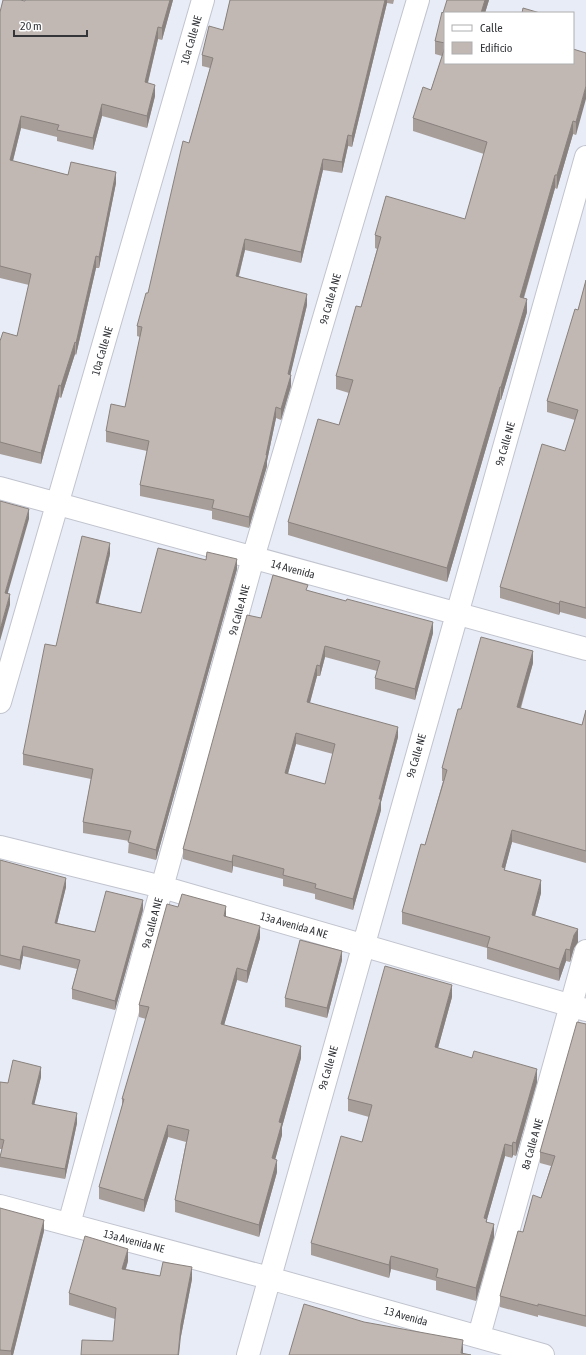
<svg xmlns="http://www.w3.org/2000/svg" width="586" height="1355" font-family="'Asap Condensed',sans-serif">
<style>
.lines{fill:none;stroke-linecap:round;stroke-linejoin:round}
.minor-casing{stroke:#c1c4ce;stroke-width:24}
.minor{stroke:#fff;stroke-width:22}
.wall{fill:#a79e9a;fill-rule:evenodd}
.shaded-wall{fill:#88817d}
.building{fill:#c2b8b3;stroke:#88817d;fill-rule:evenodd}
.labels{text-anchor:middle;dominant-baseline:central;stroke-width:3.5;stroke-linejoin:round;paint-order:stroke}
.street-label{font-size:11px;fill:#333539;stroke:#fff}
</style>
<rect width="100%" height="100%" fill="#e8ecf6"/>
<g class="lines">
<!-- minor casing -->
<g class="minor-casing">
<path id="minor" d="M0,488l586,161
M0,702l203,-702
M0,847l162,40 424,123
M0,1206l269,72 274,77
M69,1224l184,-666 165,-558
M479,1336l107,-385
M248,1355l338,-1198"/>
</g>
<!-- minor -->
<use href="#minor" class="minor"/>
</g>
<!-- wall -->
<path class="wall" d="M25,0h148l-11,40 -4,-1 -10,44 7,13 -8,32 -45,-12 -9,34 -36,-9v-4l-36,-9 -8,33 55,14 48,8 -17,85h-3l-20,87 -1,-1 -14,44 -2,-1 -18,67 -41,-10v-113l17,-5 12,-51 -29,-7v-266l25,-11z
M230,0h164l-1,4 -6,-1 -35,144 -4,-1 -6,27 -19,-3 -22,93 -56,-13 -6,26 68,29 -17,70 1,11 -10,34 -5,-2 -9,43v5l-18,62 -37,-9v-8l-72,-15v-11l7,-34 -41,-9v-11l19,-24 15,-70 -3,-1v-10l11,-33 41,-150 21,-75 -8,-2v-11l21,-25z
M489,0l-4,13h-40v50l141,-10 -10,82 -3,-1 -16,55 -2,-1 -31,110 3,14 -26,88h-1l-53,182 -159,-47v-13l51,-97 10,-32 -13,-4v-13l25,-69 16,-58 -2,-1v-13l90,-16 19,-65 -71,-23v-13l18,-28 11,-34 -7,-2v-13l8,-28z
M586,280v339l-26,-7 -1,3 -59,-17v-11l65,-136 10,-31 -28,-8v-11l31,-91z
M110,554l-12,49 43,10 96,-44 -81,291 -28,-7 1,-12 -46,-8v-11l8,-43 -68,-14v-11l33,-108z
M308,591l125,42 -18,67 -40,-11v-11l2,-7 -52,-14 -5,19h-3l-7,27 88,34 -17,65v8l-28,100 -38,-11v-5l-32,-8v-7l-50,-13 -1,7 -49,-14v-10l78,-231zM296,744l37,10 -8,30 -37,-10z
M533,663l-12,45 61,17 4,-15v153l-74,-21 -7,26v2l36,23 -6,23 43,26 -4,6 -4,14 -4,-1 -7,20 -72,-22v-11l-85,-24v-12l23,-67 18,-64h-1v-13l19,-59z
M0,860l66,27 -9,36 38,9 48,-22 -28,100 -43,-11v-10l5,-20 -54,-13 -3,14 -20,-5z
M178,907l48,9 34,22 -13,45 -10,-3 -13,45 77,33 -19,69v8l-7,24 2,13 -18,65 -84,-25v-12l11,-58 -18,-5 -24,75 -45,-13v-12l23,-81v-7l24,-80 -7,-2v-12z
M342,960l-15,58 -42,-11v-9z
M452,997l-14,51 99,34 -21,74 -3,-1 -1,3 -7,-2 -18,63v4l7,14 -18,64 -40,-11v-9l-45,-12 -2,9 -78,-23v-12l51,-101 7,-25 -21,-6v-12z
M586,1024v303l-48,-12v2l-38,-10v-11l23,-64 18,-34 10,-32 -11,-3v-11z
M41,1077l-7,27 43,19 -12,56 -65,-12v-10l2,-8h-2v-67l8,1z
M0,1208l44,23 -31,124h-13z
M128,1261l-2,8 34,7 32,3 -11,57 -66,-17 -46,-14v-12z"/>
<!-- shaded-wall -->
<path class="shaded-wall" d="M170,0h3l-11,40v-12z
M385,0h2v3l-35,144v-11z
M485,0h4l-4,13h-4z
M158,27v12l-13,55v-12z
M155,85v11l-8,32v-12z
M586,86v13l-10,36v-13z
M102,104v12l-9,34v-12z
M21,116v12l-11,44v-12z
M573,121v13l-16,55v-14z
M348,135v11l-6,27v-11z
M323,159v11l-22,93v-11z
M116,172v11l-17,85v-11z
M555,175v13l-35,122v-13z
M245,239v11l-9,36v-10z
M96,256v12l-20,87v-12z
M307,294v11l-19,80v-11z
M527,299v13l-26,88v-13z
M75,342v12l-14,44v-12z
M291,375v11l-10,34v-11z
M59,385v12l-18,67v-11z
M500,387v13l-53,182v-14z
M276,407v11l-9,43v5l-18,62v-11l17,-62z
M29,509v10l-24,84v-10z
M110,543v11l-14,60v-11z
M237,559v10l-81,291v-10z
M10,594v11l-10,36v-11z
M560,601v11l-1,3v-11z
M433,622v11l-18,67v-11z
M325,646v11l-5,19v-10z
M533,651v12l-16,56v-12z
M317,665v11l-10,37v-11z
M398,727v10l-17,65v8l-28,100v-11z
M296,733v11l-11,40v-11z
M512,830v12l-10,38v-13z
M233,855v11l-1,7v-11z
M66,878v9l-11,45v-9z
M541,880v13l-9,34v-12z
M143,900v10l-28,100v-9z
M226,906v13l-2,-3z
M260,926v12l-13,45v-12z
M578,929v13l-4,6 -4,14v-12l4,-15z
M23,946v10l-3,14v-10z
M566,949v12l-7,20v-12z
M342,951v9l-15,58v-10z
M237,968v12l-16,56v-12z
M452,985v12l-17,62v-12z
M301,1046v12l-19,69v8l-10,36v-13l7,-36z
M41,1067v10l-9,37v-10z
M537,1069v13l-21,74v-13z
M77,1113v10l-12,56v-10z
M168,1125v12l-24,75v-12z
M513,1142v13l-1,3v-12z
M505,1144v12l-21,74v-12z
M277,1160v12l-18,65v-12z
M44,1220v11l-31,124h-2v-4z
M494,1224v13l-18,64v-13z
M128,1249v12l-6,20v-12z
M391,1256v13l-2,9v-13z
M192,1267v12l-11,57 -2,19h-1l3,-31z
M463,1340v15h-2z"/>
<!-- building -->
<path class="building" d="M3,0h17l5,1v-1h145l-8,28 -4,-1 -13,55 10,3 -8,31 -45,-12 -9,34 -36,-8 2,-5 -38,-9 -11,44 58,15 3,-13 45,10 -17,85 -3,-1 -20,87 -1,-1 -14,44 -2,-1 -18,68 -41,-11v-101l3,-9 14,4 14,-62 -31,-8v-254z
M230,0h155l-33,136 -4,-1 -6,27 -19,-3 -22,93 -56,-13 -9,37 71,18 -19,80 3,1 -10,34 -5,-2 -10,48h1l-18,62 -37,-9 2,-8 -74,-15 9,-44 -43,-10 5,-27 14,3 17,-80 -5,-1 9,-33h2l35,-152 6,2 24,-85 -11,-3 7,-29 14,4z
M447,0h38l-4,13h-36v30l-10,-2 7,-29 1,1z
M523,8l17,5h-18z
M445,47v16h128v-14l13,4v33l-10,36 -3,-1 -16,54h-2l-35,122 7,2 -26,88h-1l-53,181 -159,-46 30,-103 21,6 14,-45 -17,-4 20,-70 5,1 20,-70 -6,-2 11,-39 79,23 22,-77 -74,-24 10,-31 8,3z
M586,280v328l-26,-7 -1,3 -59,-17 42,-143 23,7 13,-41 -31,-9 28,-92 3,1z
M0,501l29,8 -24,84 5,1 -10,36z
M82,536l28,7 -14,60 45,10 17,-65 48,12 1,-8 30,7 -81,291 -28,-8 3,-11 -48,-9 10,-53 -70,-15 22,-110 11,2z
M273,575l35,10 -2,5 40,11 1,-2 86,23 -18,67 -40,-11 5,-17 -55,-15 -5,20 -3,-1 -10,37 91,25 -19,72h2l-28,100 -38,-11 1,-4 -33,-9 1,-6 -51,-14 -1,7 -49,-13 64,-234 14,3zM296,733l39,11 -10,40 -40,-11z
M481,637l52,14 -16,56 65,18 4,-15v141l-74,-21 -10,37 3,1 -1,2 37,10 -9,35 46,14 -4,6 -4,15 -4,-1 -7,20 -72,-22 3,-10 -88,-25 19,-68 4,1 22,-75 -5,-2 16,-59h3z
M0,860l66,18 -11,45 40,9 11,-41 37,9 -28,101 -43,-12 8,-29 -57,-14 -3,14 -20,-5z
M182,894l44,12 -2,10 36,10 -13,45 -10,-3 -16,56 80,22 -22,76 3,1 -10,35 5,2 -18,65 -84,-25 14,-70 -21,-5 -24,75 -45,-13 25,-88h-2l27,-92 -10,-2 28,-101 11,3z
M300,940l42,11 -15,57 -42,-10z
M385,966l67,19 -17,62 37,11 2,-7 63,18 -21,74 -3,-1 -1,4 -7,-2 -21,74 3,1 -1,3 8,2 -18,64 -40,-11 2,-8 -47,-13 -2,9 -78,-22 30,-107 21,6 10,-37 -24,-6z
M577,1022l9,2v292l-48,-12v2l-38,-10 18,-65 5,1 10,-37 8,3 14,-42 -15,-4z
M13,1060l28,7 -9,37 45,9 -12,56 -65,-12 4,-17 -4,-1v-57l8,1z
M0,1208l44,12 -33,131 -11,-1z
M85,1236l43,13 -6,20 38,7 3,-14 29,5 -11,57 -3,31h-97l1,-15 31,1 3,-33 -47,-15z
M304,1304l60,18 99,18 -2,13 10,2h-182z"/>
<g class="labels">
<!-- street labels -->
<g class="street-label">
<text transform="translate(191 40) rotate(-74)">10a Calle NE</text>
<text transform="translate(330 299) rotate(-74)">9a Calle A NE</text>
<text transform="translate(102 351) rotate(-74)">10a Calle NE</text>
<text transform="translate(505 444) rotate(-74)">9a Calle NE</text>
<text transform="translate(293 569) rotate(15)">14 Avenida</text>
<text transform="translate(239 610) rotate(-75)">9a Calle A NE</text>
<text transform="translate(416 756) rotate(-74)">9a Calle NE</text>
<text transform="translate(152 923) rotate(-75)">9a Calle A NE</text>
<text transform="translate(294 925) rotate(16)">13a Avenida A NE</text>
<text transform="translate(328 1068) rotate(-74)">9a Calle NE</text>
<text transform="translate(532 1144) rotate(-74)">8a Calle A NE</text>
<text transform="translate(134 1241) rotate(15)">13a Avenida NE</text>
<text transform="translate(406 1316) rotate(16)">13 Avenida</text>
</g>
</g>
<!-- legend -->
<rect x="444" y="12" width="130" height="52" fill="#ffffff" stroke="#adaeb0"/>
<rect x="452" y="25" width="20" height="6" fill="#ffffff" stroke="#adaeb0"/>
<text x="480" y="32" font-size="12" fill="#333539">Calle</text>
<rect x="452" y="42" width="20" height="12" fill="#c2b8b3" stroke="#adaeb0"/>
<text x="480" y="52" font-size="12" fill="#333539">Edificio</text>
<!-- scale -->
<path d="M14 30v6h73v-6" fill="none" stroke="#333539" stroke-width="2"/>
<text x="20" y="30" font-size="12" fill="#333539" stroke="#ffffff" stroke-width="3" paint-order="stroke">20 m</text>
</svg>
